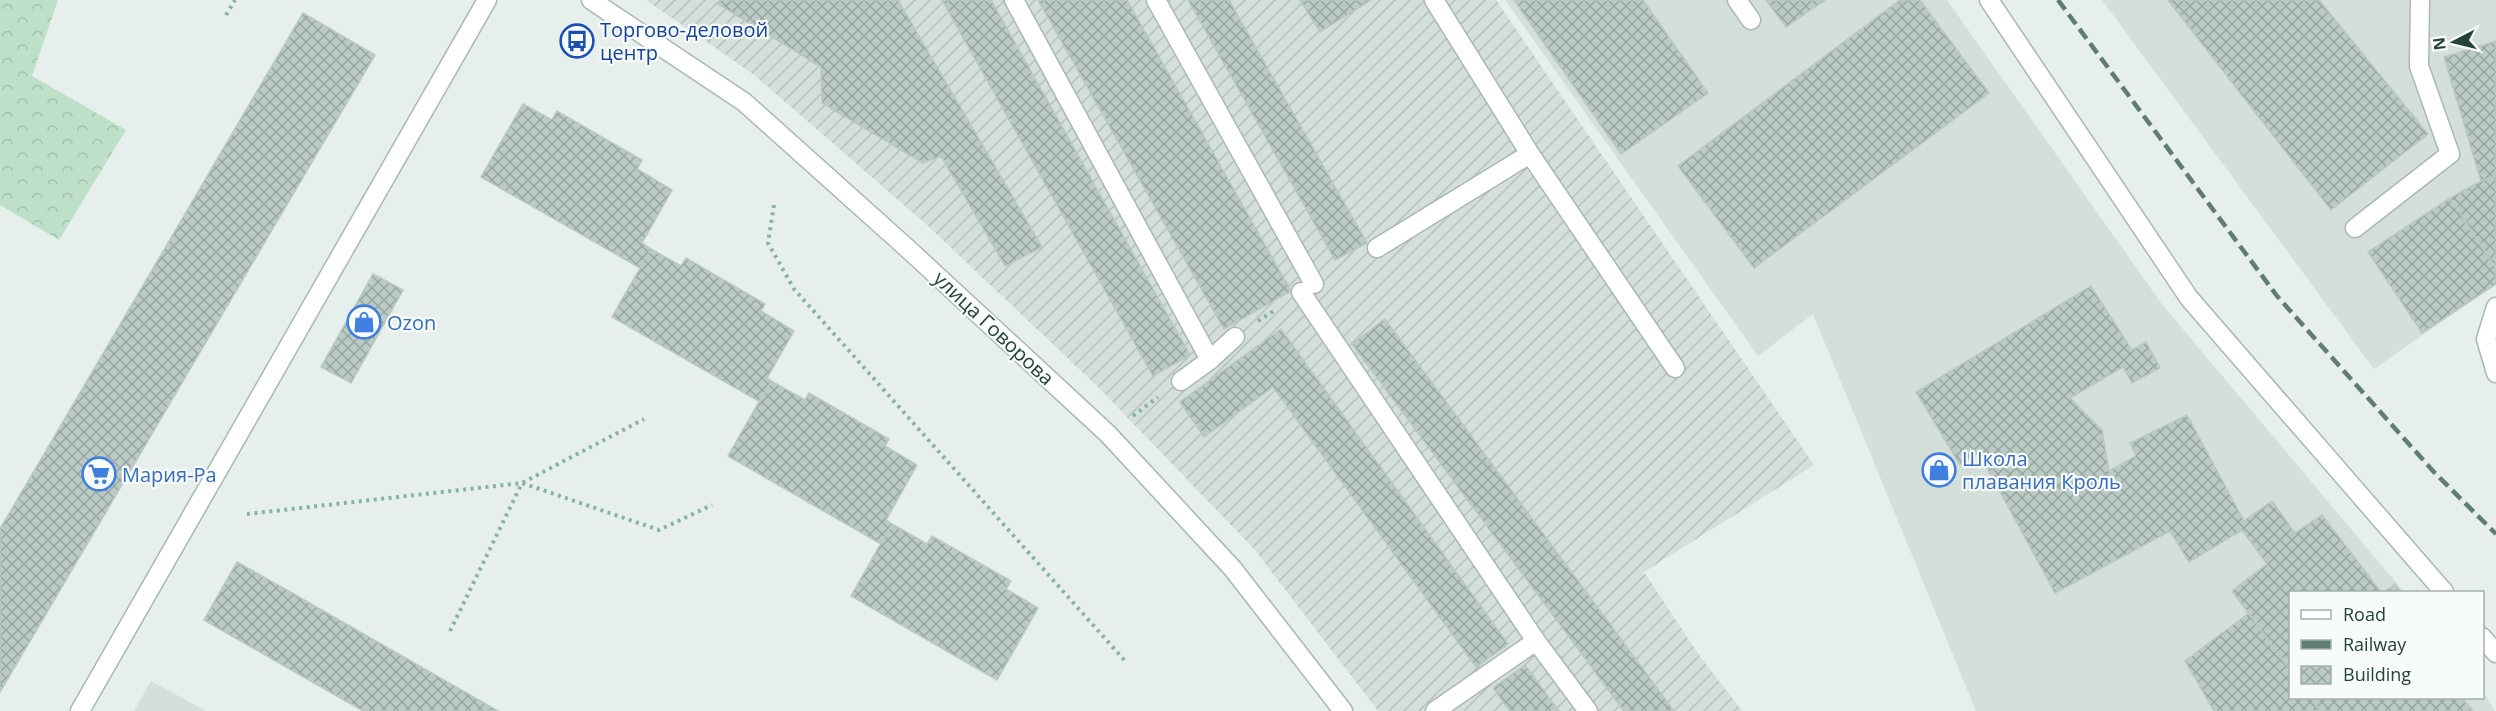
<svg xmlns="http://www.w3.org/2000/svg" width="2496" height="711" font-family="'Open Sans',sans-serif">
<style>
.built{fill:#d4dfda}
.industrial{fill:url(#industrial-furrows)}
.forest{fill:url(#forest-crowns)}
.building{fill:url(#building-cross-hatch);stroke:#b8c9c2;stroke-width:1.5}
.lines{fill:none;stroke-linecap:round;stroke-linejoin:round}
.minor-casing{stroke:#a8b8b2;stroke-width:21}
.path{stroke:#86b3a5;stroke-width:4;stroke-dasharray:3 4.5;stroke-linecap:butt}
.minor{stroke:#fff;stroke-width:18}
.rail{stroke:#5f7d75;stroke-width:4.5;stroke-dasharray:12 6;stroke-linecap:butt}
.labels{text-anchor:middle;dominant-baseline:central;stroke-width:4.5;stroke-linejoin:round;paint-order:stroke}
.transit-label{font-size:20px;fill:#164399;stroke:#f7fbf9;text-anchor:start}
.shop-label{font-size:20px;fill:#366cbe;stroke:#f7fbf9;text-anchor:start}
.street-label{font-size:20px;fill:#24423a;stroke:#f7fbf9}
</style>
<defs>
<pattern id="industrial-furrows" width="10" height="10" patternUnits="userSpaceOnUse" patternTransform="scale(1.5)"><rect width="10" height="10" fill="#d4dfda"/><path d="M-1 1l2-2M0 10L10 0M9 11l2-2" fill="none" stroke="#b6c1bc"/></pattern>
<pattern id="forest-crowns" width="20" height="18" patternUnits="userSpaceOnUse" patternTransform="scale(1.5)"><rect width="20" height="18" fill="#bfe0c8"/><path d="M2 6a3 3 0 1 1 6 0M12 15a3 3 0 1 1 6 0" fill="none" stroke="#a4c1ad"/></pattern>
<pattern id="building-cross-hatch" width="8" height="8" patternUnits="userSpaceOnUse" patternTransform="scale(1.5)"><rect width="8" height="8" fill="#bbcac4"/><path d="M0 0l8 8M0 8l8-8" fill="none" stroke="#98a6a0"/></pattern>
</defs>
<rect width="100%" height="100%" fill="#e6efeb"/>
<!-- built -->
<path class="built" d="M1505,0h442l214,303 243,289h-114v106h192l1,-7 12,20h-519l-163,-397 -55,42z
M2102,0h394v284l-122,85z
M151,681l55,30h-72z"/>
<!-- industrial -->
<path class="industrial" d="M646,0h850l318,465 -170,107 55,83 43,56h-364l-123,-161 -158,-164 -170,-161 -174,-151z"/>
<!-- forest -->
<path class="forest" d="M0,0h58l-26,76 94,54 -67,110 -59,-35z"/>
<!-- building -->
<path class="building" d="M720,0h178l144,247 -37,19 -64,-110 -18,7 -101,-60 -1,-36 -103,-63z
M942,0h49l199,355 -37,21z
M1038,0h89l164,291 -67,38z
M1188,0h41l138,243 -32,17z
M1300,0h71l-51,32z
M1514,0h129l65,93 -87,61z
M1766,0h59l-39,27z
M1900,0h20l69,93 -235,175 -76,-102z
M2168,0h151l109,134 -97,76z
M303,13l72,42 -375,637v-163z
M2496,41v135l-15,5 -37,-124z
M523,104l29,16 5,-9 85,49 -5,9 35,21 -30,53 9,6 -11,19 -159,-91z
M2496,176v89l-2,1 -44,-68 31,-17z
M2450,198l46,70v16l-74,49 -54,-81z
M651,249l30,17 5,-8 79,46 -4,7 33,20 -27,47 4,3 -11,21 -148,-85z
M373,274l30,16 -52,93 -30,-16z
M2091,286l41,64 14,-8 14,26 -28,15 -9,-16 -53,31 32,32 7,41 27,-15 -6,-13 57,-28 57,106 28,-20 23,32 27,-18 59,77h-91v78l-58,-79 35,-27 -25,-34 -53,32 -19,-31 -115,62 -76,-140 -19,12 -44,-73z
M1385,319l289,392h-50l-272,-367z
M1281,329l227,315 -32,23 -203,-280 -69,50 -24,-35z
M771,381l34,19 4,-7 80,46 -4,7 32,19 -31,55 6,4 -11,20 -153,-88z
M892,524l35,20 5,-8 79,45 -5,8 32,19 -41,72 -146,-84z
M237,562l48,27 213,122h-135l-159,-91z
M2395,584l6,8h-17z
M2249,613l41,57v28h21l9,13h-106l-29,-50z
M1525,665l34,46h-49l-17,-23z
M2311,698h151l11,13h-153z"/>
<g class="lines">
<!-- minor casing -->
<g class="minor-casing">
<path id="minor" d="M591,0l153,102 163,146 201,186 125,135 110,142
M1014,0l196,360
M1156,0l158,284
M1434,0l96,154 145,214
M1737,0l14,20
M1989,0l200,298 255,294
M2355,228l95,-74 -31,-88 1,-66
M1377,248l153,-94
M1301,292l235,349 52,70
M2496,307l-10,32 10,34
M1181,381l29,-21 25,-23
M2482,637l14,16
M80,711l407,-711
M1435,711l101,-70"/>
</g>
<!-- path -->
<path class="path" d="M226,15l9,-15
M774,205l-6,38 26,46 332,373
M1258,321l19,-12
M1133,416l25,-19
M247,514l275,-31 122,-64
M450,631l72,-148 137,47 53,-25"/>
<!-- minor -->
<use href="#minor" class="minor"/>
<!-- rail -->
<path class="rail" d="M2058,0l219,296 156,175 63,63"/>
</g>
<!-- icons -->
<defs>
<g id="bus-ring" transform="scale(1.725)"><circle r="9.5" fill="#f7fbf9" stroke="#1a4fb4" stroke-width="1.5"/><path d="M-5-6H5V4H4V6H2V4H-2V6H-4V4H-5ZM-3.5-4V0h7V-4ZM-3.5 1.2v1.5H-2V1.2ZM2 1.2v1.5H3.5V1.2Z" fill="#1a4fb4"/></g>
<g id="shop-ring" transform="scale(1.725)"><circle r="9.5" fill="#f7fbf9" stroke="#3f7fe0" stroke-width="1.5"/><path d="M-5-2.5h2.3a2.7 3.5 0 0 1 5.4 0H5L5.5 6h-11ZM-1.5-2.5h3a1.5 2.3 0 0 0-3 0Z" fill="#3f7fe0"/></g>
<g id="supermarket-ring" transform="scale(1.725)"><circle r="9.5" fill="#f7fbf9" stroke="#3f7fe0" stroke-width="1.5"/><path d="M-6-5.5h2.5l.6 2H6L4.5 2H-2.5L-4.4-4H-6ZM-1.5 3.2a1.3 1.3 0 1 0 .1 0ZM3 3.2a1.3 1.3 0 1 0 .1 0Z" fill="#3f7fe0"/></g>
</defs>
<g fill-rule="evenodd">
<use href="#bus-ring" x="577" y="41"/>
<use href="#shop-ring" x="364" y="322"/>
<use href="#shop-ring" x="1939" y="470"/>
<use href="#supermarket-ring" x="99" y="474"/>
</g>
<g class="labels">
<!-- transit labels -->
<g class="transit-label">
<text x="600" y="29">Торгово-деловой<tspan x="600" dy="23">центр</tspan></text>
</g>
<!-- shop labels -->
<g class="shop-label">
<text x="387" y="322">Ozon</text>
<text x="1962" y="458">Школа<tspan x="1962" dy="23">плавания Кроль</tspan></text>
<text x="122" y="474">Мария-Ра</text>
</g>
<!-- street labels -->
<g class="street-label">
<text transform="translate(994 328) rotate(43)">улица Говорова</text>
</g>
</g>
<!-- legend -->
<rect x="2289" y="591" width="195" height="108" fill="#f7fbf9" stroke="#a3b1ad" stroke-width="1.5"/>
<rect x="2301" y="610" width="30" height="9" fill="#ffffff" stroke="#a3b1ad" stroke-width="1.5"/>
<text x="2343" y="621" font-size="18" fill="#24423a">Road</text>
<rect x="2301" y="640" width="30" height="9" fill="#5f7d75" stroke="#a3b1ad" stroke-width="1.5"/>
<text x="2343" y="651" font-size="18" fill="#24423a">Railway</text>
<rect x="2301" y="666" width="30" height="18" fill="url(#building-cross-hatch)" stroke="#a3b1ad" stroke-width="1.5"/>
<text x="2343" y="681" font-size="18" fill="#24423a">Building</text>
<!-- north arrow -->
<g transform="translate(2454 42) rotate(263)" stroke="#f7fbf9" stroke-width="4.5" paint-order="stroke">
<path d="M0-4.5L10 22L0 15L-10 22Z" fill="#24423a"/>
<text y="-9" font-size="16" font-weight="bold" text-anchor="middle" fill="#24423a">N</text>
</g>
</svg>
